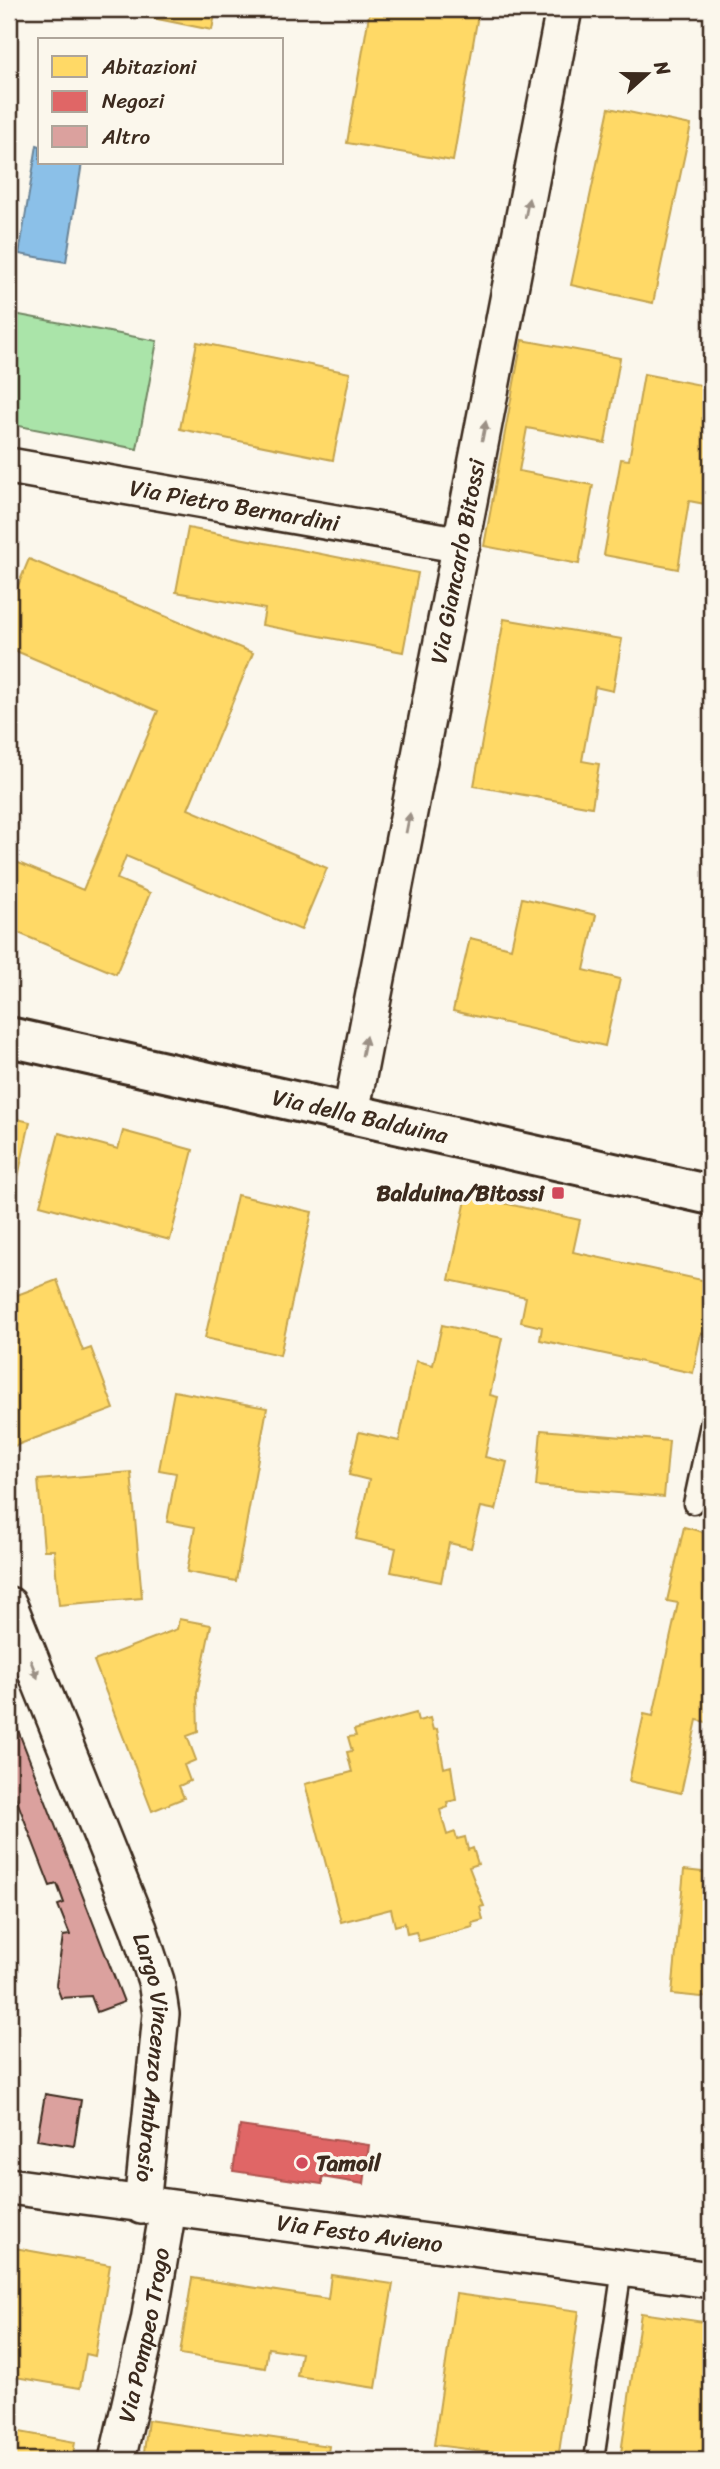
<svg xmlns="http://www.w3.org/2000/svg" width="720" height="2469" font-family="Sriracha,sans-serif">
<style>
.green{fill:#aae4a9;stroke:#728764;stroke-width:2}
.water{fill:#8bc0e8;stroke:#6b8497;stroke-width:2}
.homes{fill:#ffd966;stroke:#c4a450;stroke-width:2}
.shops{fill:#e06666;stroke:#ae5450;stroke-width:2}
.building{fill:#dba19e;stroke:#3b2a1e;stroke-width:2}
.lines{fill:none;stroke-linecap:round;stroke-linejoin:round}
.service-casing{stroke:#3b2a1e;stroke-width:23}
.minor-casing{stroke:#3b2a1e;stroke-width:40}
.tertiary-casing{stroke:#3b2a1e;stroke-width:44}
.service{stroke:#fbf7ec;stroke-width:18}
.minor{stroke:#fbf7ec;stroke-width:35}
.tertiary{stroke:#fbf7ec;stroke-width:38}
.oneway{fill:#9b9085}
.poi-dot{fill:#d1495b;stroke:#fbf7ec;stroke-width:2.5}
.labels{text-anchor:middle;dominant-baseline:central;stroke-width:7;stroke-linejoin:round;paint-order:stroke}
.street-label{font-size:23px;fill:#3b2a1e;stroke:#fbf7ec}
.poi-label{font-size:23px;font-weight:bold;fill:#3b2a1e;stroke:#fbf7ec;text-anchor:end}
</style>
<rect width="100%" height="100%" fill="#fbf7ec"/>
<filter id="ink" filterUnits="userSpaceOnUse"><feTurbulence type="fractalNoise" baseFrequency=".0143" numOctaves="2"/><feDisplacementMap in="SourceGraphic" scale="14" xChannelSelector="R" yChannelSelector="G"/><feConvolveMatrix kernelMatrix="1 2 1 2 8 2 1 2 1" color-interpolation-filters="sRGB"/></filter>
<g filter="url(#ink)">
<!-- green -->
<path class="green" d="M9,313l148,28 -20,108 -128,-25z"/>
<!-- water -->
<path class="water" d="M37,145l3,1v17h42l-16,99 -47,-8z"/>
<!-- homes -->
<path class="homes" d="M108,9h108l-4,21z
M370,9h109l-26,152 -106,-18z
M609,108l82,17 -38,178 -82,-18z
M522,340l98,18 -15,85 -78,-15 -8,43 74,14 -14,79 -95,-18z
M197,342l153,31 -17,87 -153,-31z
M644,374l67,13 -1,118 -21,-4 -11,68 -74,-14 17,-96 8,1z
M188,528l230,45 -15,79 -141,-27 3,-16 -89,-17z
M29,559l224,94 -65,156 139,59 -26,62 -175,-74 -9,23 33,14 -34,81 -107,-45v-70l74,31 75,-179 -149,-63v-41z
M504,619l118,20 -9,52 -18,-4 -13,74 17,3 -7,43 -118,-21z
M522,898l74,17 -12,55 36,9 -15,67 -152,-35 17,-73 41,10z
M9,1117l21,5 -21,96z
M123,1131l70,19 -23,90 -130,-35 19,-72 59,16z
M237,1195l75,17 -32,143 -75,-17z
M467,1195l113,25 -7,32 138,30v53l-10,-2 -8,40 -153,-33 2,-13 -21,-5 5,-25 -77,-17z
M57,1280l26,71 8,-3 23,61 -105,39v-150z
M442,1325l60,13 -12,57 8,2 -13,60 22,5 -11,48 -15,-3 -10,41 -22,-5 -8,39 -50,-10 5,-24 -40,-9 13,-59 -20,-5 10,-43 40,9 17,-80 17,4z
M174,1391l93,17 -31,173 -49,-9 8,-45 -28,-5 9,-49 -17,-3z
M541,1430l128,11 -5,56 -128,-11z
M131,1472l11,126 -83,7 -5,-55h-10l-6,-70z
M684,1527l27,7v189l-14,-3 -16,73 -52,-12 15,-67 9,2 25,-113 -11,-2z
M179,1619l32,6 -14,68 1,39 -11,4 9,24 -12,5 6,16 -11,5 5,12 -32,13 -58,-150 83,-32z
M416,1713l2,8 12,-3 3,12 4,-1 7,39 7,-2 5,34 -9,2 1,5 -8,3 7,25 8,-3 2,7 8,-2 3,13 5,-2 5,16 -9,3 15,39 -4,1 3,13 -11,3 1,4 -54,14 -3,-9 -9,2 -2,-11 -10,3 -4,-17 -50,13 -36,-138 47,-12 -5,-20 5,-1 -4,-14 8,-1 -2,-6z
M684,1870l27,3v125l-39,-4z
M9,2247l101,18 -15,91 -9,-2 -6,34 -71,-12z
M331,2275l62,9 -17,104 -79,-12 4,-23 -33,-5 -3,20 -85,-14 12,-76 136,21z
M456,2294l123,17 -21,149 -124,-15z
M641,2313l70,10v137h-91z
M148,2420l181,26 -2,14h-184z
M9,2430l66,12 -3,18h-63z"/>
<!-- shops -->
<path class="shops" d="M240,2126l129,19 -5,39 -42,-7v7l-89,-13z"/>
<!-- building -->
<path class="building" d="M9,1707l115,295 -27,10 -6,-16 -30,2 -5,-13 7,-49 7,-1 -12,-30 6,-2 -7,-19 -7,2 -41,-106z
M9,1805l6,16 -6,3z
M45,2094l36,6 -7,46 -37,-6z"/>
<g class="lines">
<!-- service casing -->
<g class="service-casing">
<path id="service" d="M693,1504l18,-85
M594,2460l28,-191"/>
</g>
<!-- minor casing -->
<g class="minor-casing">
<g id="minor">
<path id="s1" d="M9,466l453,79"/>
<path id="s2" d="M351,1113l213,-1104"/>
<path id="s3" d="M9,1605l130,324 17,52 5,33 -19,192"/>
<path id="s4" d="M9,2186l702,94"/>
<path id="s5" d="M117,2460l32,-139 19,-112"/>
</g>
</g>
<!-- tertiary casing -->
<g class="tertiary-casing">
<g id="tertiary">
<path id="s6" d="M9,1037l702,158"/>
</g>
</g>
<!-- service -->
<use href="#service" class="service"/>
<!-- minor -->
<use href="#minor" class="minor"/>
<!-- tertiary -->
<use href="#tertiary" class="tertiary"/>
</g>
<!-- one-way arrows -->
<defs><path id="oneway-solid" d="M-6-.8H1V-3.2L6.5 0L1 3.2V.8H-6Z" transform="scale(1.75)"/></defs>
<g class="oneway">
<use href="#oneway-solid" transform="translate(527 208) rotate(-79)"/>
<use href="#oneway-solid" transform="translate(484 431) rotate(-79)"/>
<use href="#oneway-solid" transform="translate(408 823) rotate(-79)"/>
<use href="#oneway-solid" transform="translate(364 1046) rotate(-79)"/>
<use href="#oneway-solid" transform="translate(34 1669) rotate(68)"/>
</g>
</g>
<!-- markers -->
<g class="poi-dot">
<rect x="551" y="1186" width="14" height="14" rx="3.5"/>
<circle cx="302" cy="2163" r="7"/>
</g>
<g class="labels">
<!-- street labels -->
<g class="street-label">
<text stroke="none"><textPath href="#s1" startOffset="229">Via Pietro Bernardini</textPath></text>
<text stroke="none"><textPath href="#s2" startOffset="562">Via Giancarlo Bitossi</textPath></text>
<text stroke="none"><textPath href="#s6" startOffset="360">Via della Balduina</textPath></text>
<text stroke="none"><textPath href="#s3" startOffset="480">Largo Vincenzo Ambrosio</textPath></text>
<text stroke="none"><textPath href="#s4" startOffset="354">Via Festo Avieno</textPath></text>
<text stroke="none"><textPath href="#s5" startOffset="128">Via Pompeo Trogo</textPath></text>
</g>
<!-- poi labels -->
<g class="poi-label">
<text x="544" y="1193">Balduina/Bitossi</text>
<text x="316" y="2163" text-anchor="start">Tamoil</text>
</g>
</g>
<!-- margin -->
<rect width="720" height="2469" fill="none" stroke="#fbf7ec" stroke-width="35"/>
<rect x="18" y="18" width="685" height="2434" fill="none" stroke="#3b2a1e" stroke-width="2.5" filter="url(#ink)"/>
<!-- legend -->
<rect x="38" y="38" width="245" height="126" fill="#fbf7ec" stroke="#aea59a" stroke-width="2"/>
<rect x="52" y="56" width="35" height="21" fill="#ffd966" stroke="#aea59a" stroke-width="2"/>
<text x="102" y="74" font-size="21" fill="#3b2a1e">Abitazioni</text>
<rect x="52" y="91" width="35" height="21" fill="#e06666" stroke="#aea59a" stroke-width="2"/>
<text x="102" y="108" font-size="21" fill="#3b2a1e">Negozi</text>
<rect x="52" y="126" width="35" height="21" fill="#dba19e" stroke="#aea59a" stroke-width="2"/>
<text x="102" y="144" font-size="21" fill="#3b2a1e">Altro</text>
<!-- north arrow -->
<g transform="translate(647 74) rotate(69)" stroke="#fbf7ec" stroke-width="5" paint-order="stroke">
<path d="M0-5L12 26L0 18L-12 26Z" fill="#3b2a1e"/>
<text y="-10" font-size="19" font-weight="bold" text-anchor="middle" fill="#3b2a1e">N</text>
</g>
</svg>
